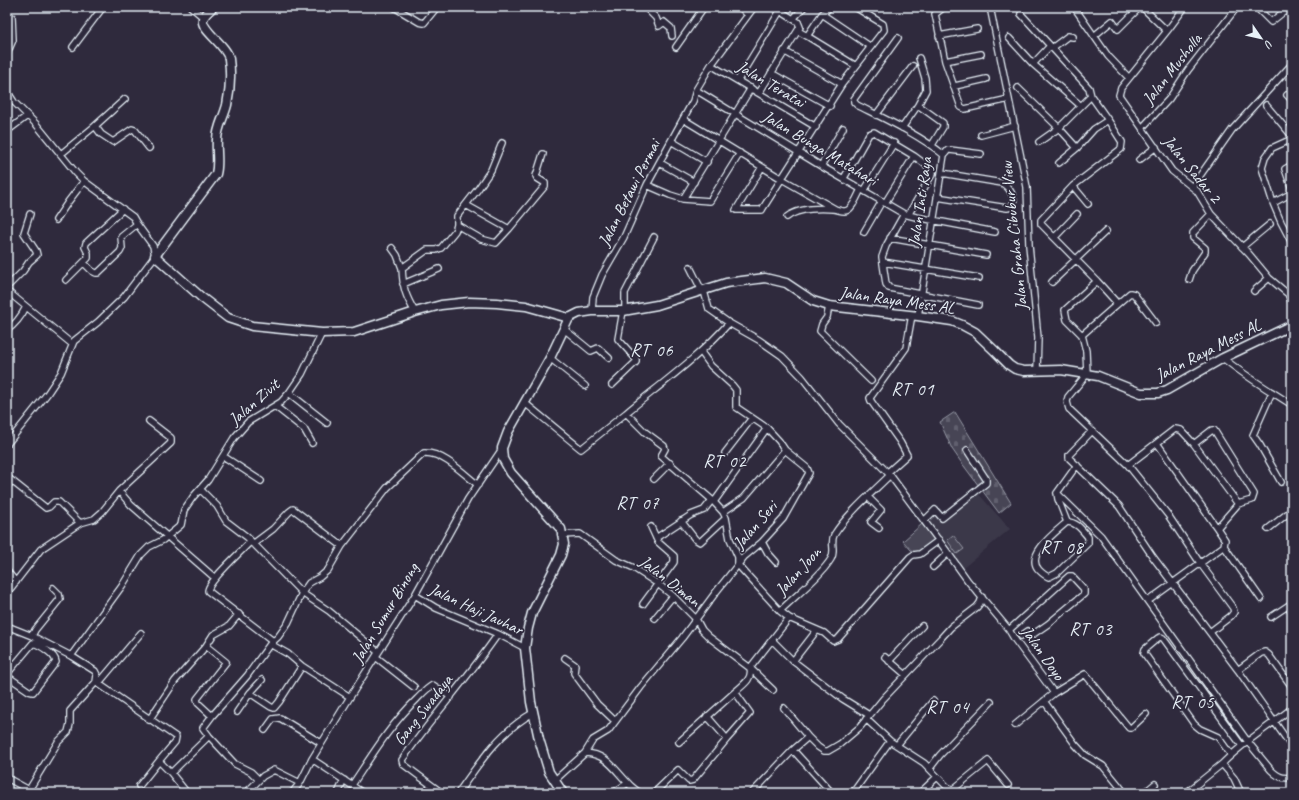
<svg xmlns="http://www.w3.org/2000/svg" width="1299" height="800" font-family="Caveat,sans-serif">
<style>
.built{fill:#3b3749}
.cemetery{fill:url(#cemetery-stones);stroke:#979aa6}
.pitch{fill:#464455;stroke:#979aa6}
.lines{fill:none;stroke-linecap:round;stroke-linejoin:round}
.street-casing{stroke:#e8f1f8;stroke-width:8}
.secondary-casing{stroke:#e8f1f8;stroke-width:11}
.street{stroke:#2f2a3d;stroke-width:5.5}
.secondary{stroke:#2f2a3d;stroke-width:8}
.labels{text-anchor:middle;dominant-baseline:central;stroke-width:3.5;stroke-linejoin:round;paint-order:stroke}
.street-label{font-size:17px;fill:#e8f1f8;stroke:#2f2a3d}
.neighbourhood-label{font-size:18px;letter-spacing:1px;fill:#e8f1f8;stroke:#2f2a3d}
</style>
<defs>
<pattern id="cemetery-stones" width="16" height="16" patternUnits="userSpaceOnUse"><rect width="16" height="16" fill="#464455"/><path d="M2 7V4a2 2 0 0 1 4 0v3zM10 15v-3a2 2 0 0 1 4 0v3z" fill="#615f6e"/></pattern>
</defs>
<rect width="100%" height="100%" fill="#2f2a3d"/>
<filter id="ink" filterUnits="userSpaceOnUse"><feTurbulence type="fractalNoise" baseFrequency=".025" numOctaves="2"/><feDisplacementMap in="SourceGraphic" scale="8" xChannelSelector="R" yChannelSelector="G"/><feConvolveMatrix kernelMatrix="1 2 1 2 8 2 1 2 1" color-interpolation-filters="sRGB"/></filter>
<g filter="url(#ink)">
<!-- built -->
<path class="built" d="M976,491l34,38 -48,40 -36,-48 9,-9 6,7z"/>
<!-- cemetery -->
<path class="cemetery" d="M955,412l56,91 -12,10 -38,-51 -9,-13 -12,-27z"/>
<!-- pitch -->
<path class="pitch" d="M922,524l12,16 -16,13 -7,-3 -8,-9z
M953,535l11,14 -7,5 -10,-14z"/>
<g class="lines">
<!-- street casing -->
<g class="street-casing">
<path id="street" d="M191,7l12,10
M394,7l25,15 5,1 13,-16
M645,7l11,11 3,8 5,-4 7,6 1,8
M740,7l8,8
M944,7l-9,7 10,47 16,46 4,2 44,-10
M990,7l37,180 2,58 9,93 -1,32
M1074,7l34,49 21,22
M1142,7l25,24
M1185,7l-18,24 -46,57 -2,7 53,76 25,20 14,23 38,40 20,24 19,16 4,9
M1256,7l15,15 15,-12 6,6
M822,14l49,33
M1021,14l68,74 2,8 -32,32 18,20 17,-19 14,-9 14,22 -1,7 -48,37 -32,34v4l56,57 -32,29 2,10 15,15 4,16 1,23 -19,23 -1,5 2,7 59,56 40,50 32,48 33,45 1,4 -3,4 -21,16
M793,19l11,-12
M798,31l9,5 15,-22 8,-7
M807,36l49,30
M939,36l38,-7
M1094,36l18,-15 6,8 22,-22
M898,38l-44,61v3l3,3c30,15 61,29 87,50l-26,161
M1009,38l24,26 48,42
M73,47l30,-40
M676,47l28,-40
M1052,48l16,-12 5,1
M7,54l6,-14 -1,-23
M945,61l36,-7
M1033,64l17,-18
M711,65l105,62
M771,73l59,33
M738,80l42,-69
M842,84l42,-54 -1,-6 -28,-17
M955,86l31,-7
M1018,88l41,40 -20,14
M696,90l125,76 83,48 12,3 79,15
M7,91l7,11 22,22 40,49 8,8 49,36 4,7 16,22 2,10 -31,41 -26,25 -24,19 -13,32 -14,21 -40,50
M759,93l41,-66 -2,-5 -24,-15
M1287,95l5,5
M1091,96l17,24
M918,105l8,-15 -1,-12 -6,-20
M1266,105l26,31
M876,115l37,-49
M683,119l99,60 53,30
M95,126l30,-27
M902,128l16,-23 25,18v4l-11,18
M1142,128l27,-29 19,-29 49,-63
M7,131l20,-15
M981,135l34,-9
M1292,139l-20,9 -7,10 -3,10 11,35 8,19 11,21
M671,141l36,21
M740,153l-30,48 -27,-2 68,-111
M61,154l34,-28 6,8 12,8 19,-13 3,1 14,18
M944,155l4,-5h2l31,4
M1139,160l17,-13
M660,163l34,19
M1059,163l18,-15
M1292,165l-7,4 7,20
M821,166l22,-38
M762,167l-26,43h26l1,-2 79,-124 -58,-33
M844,178l25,-44 5,-2 40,24 19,14v3l-25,42
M647,185l23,10 13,4
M1073,186l15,18
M1192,187l40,-57 60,-66
M864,191l30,-48
M937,197l70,11 5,-1c5,-9 -3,-20 -10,-24l-60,-10
M885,203l29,-47
M1273,203l19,-10
M904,214l-18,32 -4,11 4,27 3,4 89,17
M787,217c12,-9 32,-9 46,-8 5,0 11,4 15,1 6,-4 10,-15 13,-21
M56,220l12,-18 16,-21
M457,225l24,14 15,4 13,-14 -43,-24
M509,229l36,-43v-3l-8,-5 -1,-2 7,-22
M864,232l18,-31
M1055,237l22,-23
M890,238l96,17
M1242,247l28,-23
M392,248l5,7 5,13
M883,262l96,16
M84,263l8,8 4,2h2l22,-21 2,-4 -1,-11 16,-13
M690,267l12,24
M66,280l22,-22v-5l-3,-6 1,-4 37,-34
M1189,280l3,-9 13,-19v-4l-12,-10v-5l18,-19
M1097,281l20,22
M1052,282l54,-51
M403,284l36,-15
M7,287l16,-16 6,-9 8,-7 -1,-4 -12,-18 6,-19
M7,291l65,53
M704,291l5,18 20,14 30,17 23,16 20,21 37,47 51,51 58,78 20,28 41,49 6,10 39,53 -39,32
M1254,291l15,-13
M829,306l-2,11 -5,7 -2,7 51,50
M592,311l1,-14 9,-22 22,-38 23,-52 36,-66 10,-18 3,-11 15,-25 43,-58
M625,311v-18l29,-56
M415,312c-10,-17 -12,-24 -13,-44l25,-18h9l5,-2 14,-17 2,-6v-9l21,-27 13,-19 11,-27
M564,329l27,22 7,-3 11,10
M7,330c9,-6 14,-13 19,-23
M1082,335l48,-42 4,1 22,29
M550,358l35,28
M1223,358c22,18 46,32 69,47
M612,385l24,-23v-3l-18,-20 5,-28
M1272,392l-19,43 7,10 21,37
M289,393l38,30
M525,403l56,46 45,-36 19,19 19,14 1,3 -4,7 51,44 11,12 3,6 4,21 8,18v8l42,46 9,7 -39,50c3,11 -7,17 -15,24l15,21 -23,26 -34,41 -4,1 -11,-11 -24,23
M275,406l29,23 8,14
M626,413c35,-29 73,-56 103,-90
M1092,431l-23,24v3l50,48 34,51 85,113 54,77
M1157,443l60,85 8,12 -1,6 37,53
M1194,444l18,-14h2l40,64 -2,6 -14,4 -21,24
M725,453l27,-35
M223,456l38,25
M1128,465l47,-36 6,1 13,14 44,60
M888,472l19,-17 -7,-13 -29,-41 -1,-3 36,-50 6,-33
M7,477l39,31 3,-1 5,-5h5l21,21
M654,479l16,-16
M200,489l17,17 9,15 21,16 55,56 27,18 49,41
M119,491l12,14 84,73
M1057,493l44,43 147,206 23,28c7,7 12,9 21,7
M868,497l13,13 -10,12 8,6
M714,502l53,-74
M723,512l21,-14 41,-48
M681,521l14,18 5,3 26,-24
M924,521l11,-11 7,8 44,-35v-4l-19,-29
M1067,522c10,0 15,8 21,15v6l-31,30 -8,4c-4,-1 -7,-4 -10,-7 -15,-15 18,-39 28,-48z
M1067,522l-9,-23 -1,-6 20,-28
M1268,529l24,-19
M562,535l18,-1 36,26 16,7 26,17 15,12 23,23 6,11 7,7 41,31 23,22
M656,538l35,-23 13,-5 8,-10
M251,541c-8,9 -43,40 -43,50l65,50
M762,542l6,11 8,9
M253,544l20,-15 16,-17 4,-3 49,37
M933,567l15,-14
M7,571l9,11
M7,593l34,-44 39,-26 14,-4 8,-7 17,-21 52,-48v-5l-22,-17
M415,595l21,13 62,26 27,14
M1148,601l76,-55
M643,604l31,-42v-6l-16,-14 -7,-15
M780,611c15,-15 40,-34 51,-52 5,-8 -1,-16 3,-24 13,-21 38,-42 56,-60
M1271,617l21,-14
M655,618l18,-22
M789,618l35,15 9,8 5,-2 72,-82 3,-2 7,-1 19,-14
M7,626l25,10 39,20 24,15 2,4 -1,7 -26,29v13l-2,8 -10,10 -31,51
M1009,630l60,-54h3l12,13v5l-36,30 -16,11 -4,-4 -7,5
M32,636l3,-6 25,-31 -1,-5 -6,-6
M772,640l21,21 50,38 26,16
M270,644l18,10 14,12 48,31
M206,646l7,-11 16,-9 10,-12
M71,656l51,-70 19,-31 8,-8 14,-7 18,-15 3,-15 9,-13 15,-17 26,-42 14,-16 33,-20 8,-9 13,-19 20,-41
M376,657l38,30
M885,657l21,18
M565,658l10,7 -1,8 23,31 18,17
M793,661l24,-31
M889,661l33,-35
M1238,670l23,-17 4,-1 4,3 23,32
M7,674l26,-31c7,2 22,11 23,19l-23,30 -4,-1 -22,-15
M96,682l80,55 -1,5 -16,19 12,12 16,20
M98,684l43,-51
M250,693l12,-13
M1054,693l31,-19 44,54h2l15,-14
M1044,701l31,43 10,11 18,11 22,27
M784,708l24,29
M237,712l13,-19 21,14 3,1 5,-6 23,-36
M707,716l20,23
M866,719l24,22 34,22 29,30
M149,720l26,-39 31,-35 20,16 -29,37 1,4 14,13
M265,730l8,-11 7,-1 41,25
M679,742l56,-50
M897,745l36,-44
M793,750l39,43
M585,753l8,-13 15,-9 33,-44 41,-49 34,-46 28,-35 18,-15 21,-23 26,-46 -2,-5 -22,-18 -6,-9 -12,-13 -31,-21v-17l-4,-5 -21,-19 -10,-14
M1231,755l-13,-18 -18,-8 -6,-5 -50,-71 1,-4 13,-11 3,-1 2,1 79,108
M312,759l51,34
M1222,764c21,-22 47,-37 70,-56
M930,768l10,-13 51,-53
M171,773l38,-37
M7,778l22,12
M259,780l4,-4 11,-6 26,13
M554,781l31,-28c22,1 29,16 43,30 3,4 8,7 12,10
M352,785c20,-30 39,-61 65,-86 5,-5 10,-11 16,-14l18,12
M139,786l20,-25
M854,791l36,-50
M951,791l37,-30 20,24
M246,793l13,-13 -8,-8 -16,-8 -26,-28 -6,-8 9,-12 35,-40 23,-32 8,-7 10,-14 14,-30 7,-10 11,-6 8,-7 14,-24 45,-58 37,-35c19,-1 40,21 54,32
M292,793l8,-10 12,-24 38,-62 65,-102 53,-96 34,-50
M338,793l6,-13
M442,793l-39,-29 -1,-4c30,-43 66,-82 96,-126
M458,793c21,-30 42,-62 75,-80
M613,793l15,-10
M752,793l41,-43 15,-13 10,10 6,4h4l12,-7 20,-17 23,-28 58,-61 10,-11 26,-20 3,-4 2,-6
M850,793l4,-2 3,2
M920,793l17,-16
M1144,793l11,-9
M1186,793l36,-29 12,14 7,15"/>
</g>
<!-- secondary casing -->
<g class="secondary-casing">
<path id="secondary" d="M213,7c-3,3 -9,8 -10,12 -3,11 24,26 26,40 2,15 1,32 -2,46 -3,12 -10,23 -10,35 -1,12 2,22 -1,34l-61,82 46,41 27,21 24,8 70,7 32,-1 61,-20 26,-7 28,-3 28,1 29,3 43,12
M569,318l10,-5 13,-2h31l34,-6 69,-22 39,-5 21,5 27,18 16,5 89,10 34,5 10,4 13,7 20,19 14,14 6,4 9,2 37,-1 37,6 43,17h17l9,-3 56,-32 69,-33
M563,793l-14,-21 -10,-33 -8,-37 -6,-54 3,-20 4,-15 29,-58 3,-11 -3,-15 -50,-56 -8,-14 -1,-11 6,-16 42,-74 19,-40"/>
</g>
<!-- street -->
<use href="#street" class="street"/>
<!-- secondary -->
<use href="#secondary" class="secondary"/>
</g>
</g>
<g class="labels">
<!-- street labels -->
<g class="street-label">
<text transform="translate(1172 69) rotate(-52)">Jalan Musholla</text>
<text transform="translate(771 84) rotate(31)">Jalan Teratai</text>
<text transform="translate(820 148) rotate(31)">Jalan Bunga Matahari</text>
<text transform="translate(1192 169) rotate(51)">Jalan Sadar 2</text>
<text transform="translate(629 193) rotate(-63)">Jalan Betawi Permai</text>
<text transform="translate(920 202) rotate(-82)">Jalan Inti Raya</text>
<text transform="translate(1014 236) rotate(-96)">Jalan Graha Cibubur View</text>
<text transform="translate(897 300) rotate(8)">Jalan Raya Mess AL</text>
<text transform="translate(1208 350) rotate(-27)">Jalan Raya Mess AL</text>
<text transform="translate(254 402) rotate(-41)">Jalan Zivit</text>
<text transform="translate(755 525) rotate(-49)">Jalan Seri</text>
<text transform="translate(798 571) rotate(-48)">Jalan Joon</text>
<text transform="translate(670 581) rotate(38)">Jalan Diman</text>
<text transform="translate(476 609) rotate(25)">Jalan Haji Jauhar</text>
<text transform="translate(385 613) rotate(-59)">Jalan Sumur Binong</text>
<text transform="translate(1043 653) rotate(55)">Jalan Doyo</text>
<text transform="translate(423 710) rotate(-52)">Gang Swadaya</text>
</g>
<!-- neighbourhood labels -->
<g class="neighbourhood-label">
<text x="652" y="350">RT 06</text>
<text x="913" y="389">RT 01</text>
<text x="725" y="461">RT 02</text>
<text x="638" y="503">RT 07</text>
<text x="1062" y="547">RT 08</text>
<text x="1091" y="629">RT 03</text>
<text x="1193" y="702">RT 05</text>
<text x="948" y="707">RT 04</text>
</g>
</g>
<!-- margin -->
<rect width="1299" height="800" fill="none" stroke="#2f2a3d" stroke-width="24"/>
<rect x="12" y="12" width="1275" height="776" fill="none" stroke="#e8f1f8" stroke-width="1.5" filter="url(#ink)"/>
<!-- north arrow -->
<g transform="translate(1261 38) rotate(124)" stroke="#2f2a3d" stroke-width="3" paint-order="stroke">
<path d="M0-3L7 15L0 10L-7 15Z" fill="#e8f1f8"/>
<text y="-6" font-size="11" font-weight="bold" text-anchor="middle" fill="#e8f1f8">U</text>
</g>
</svg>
